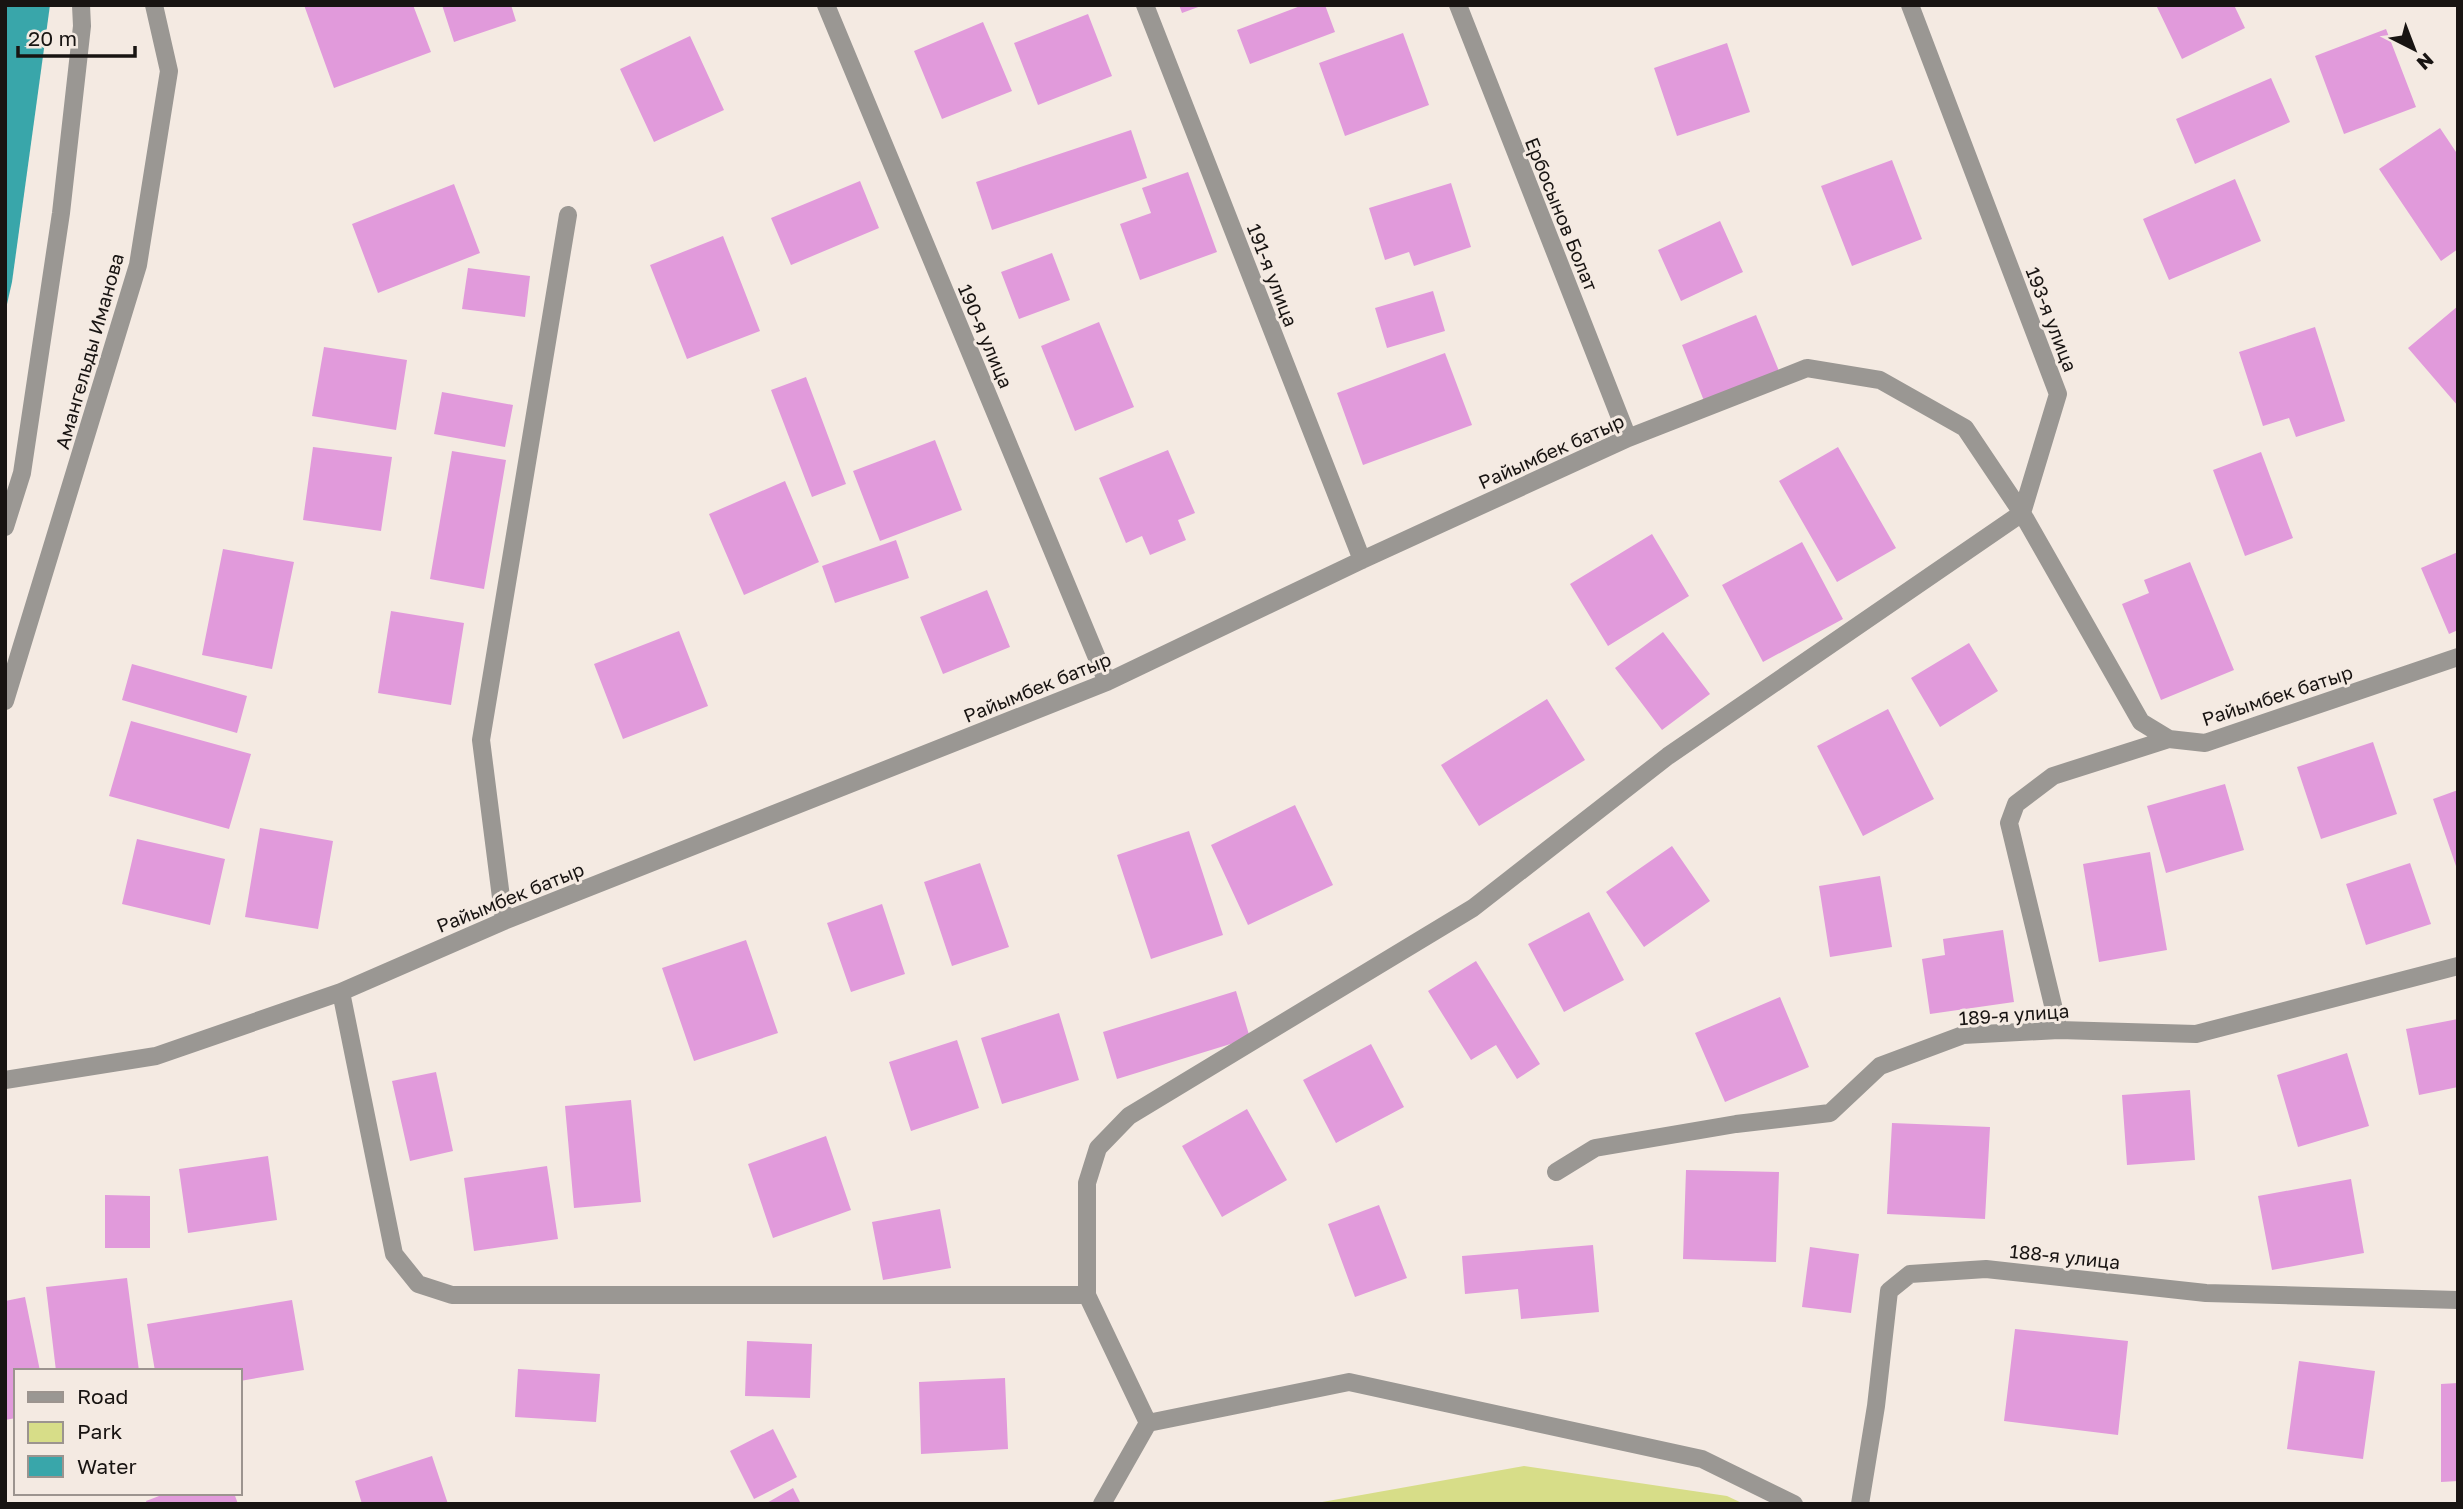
<svg xmlns="http://www.w3.org/2000/svg" width="2463" height="1509" font-family="'Golos Text',sans-serif">
<style>
.green{fill:#d7dd88}
.water{fill:#39a6aa}
.building{fill:#e19adb}
.lines{fill:none;stroke-linecap:round;stroke-linejoin:round}
.pedestrian{stroke:#9a9793;stroke-width:18}
.minor{stroke:#9a9793;stroke-width:18}
.labels{text-anchor:middle;dominant-baseline:central;stroke-width:6;stroke-linejoin:round;paint-order:stroke}
.street-label{font-size:19px;fill:#181412;stroke:#f4eae2}
</style>
<rect width="100%" height="100%" fill="#f4eae2"/>
<!-- green -->
<path class="green" d="M1524,1466l203,30 17,8h-433z"/>
<!-- water -->
<path class="water" d="M5,5h45l-38,277 -7,31z"/>
<!-- building -->
<path class="building" d="M304,5h109l18,47 -97,36z
M442,5h69l5,16 -62,21z
M1179,5h22v1l-19,7z
M1303,5h22l10,27 -85,32 -13,-34z
M2156,5h78l11,23 -63,31z
M1088,14l24,62 -74,29 -24,-62z
M983,22l29,69 -70,28 -28,-68z
M2386,29l30,78 -72,27 -29,-78z
M1403,33l26,72 -84,31 -26,-73z
M690,36l34,74 -70,32 -34,-73z
M1727,43l23,69 -73,24 -23,-68z
M2271,78l19,44 -95,42 -19,-45z
M2440,128l18,27v94l-17,12 -62,-92z
M1131,130l16,48 -155,52 -16,-48z
M1892,160l30,79 -70,27 -31,-80z
M1188,172l29,80 -77,28 -20,-56 31,-11 -9,-25z
M2235,179l26,62 -92,39 -26,-61z
M860,181l19,47 -88,37 -20,-47z
M1451,183l20,64 -57,19 -5,-14 -24,8 -16,-52z
M454,184l26,69 -102,40 -26,-69z
M1720,221l23,51 -62,29 -23,-51z
M723,236l37,95 -73,28 -37,-94z
M1052,253l18,47 -51,19 -18,-47z
M468,268l62,8 -5,41 -63,-8z
M1433,291l12,40 -58,17 -12,-40z
M2458,306v100l-50,-58z
M1756,315l23,56 -75,30 -22,-56z
M1099,322l35,85 -59,24 -34,-85z
M2315,327l30,94 -49,16 -7,-19 -26,8 -24,-74z
M324,347l83,13 -11,70 -84,-14z
M1445,353l27,72 -109,40 -26,-72z
M806,377l40,107 -34,13 -41,-107z
M442,392l71,13 -8,42 -71,-13z
M935,440l27,70 -82,31 -27,-70z
M313,447l79,10 -11,74 -78,-11z
M1838,447l58,101 -59,34 -58,-101z
M1168,450l27,63 -17,7 8,20 -36,15 -8,-19 -16,7 -27,-65z
M452,451l54,9 -22,129 -54,-10z
M2261,452l32,86 -48,18 -32,-86z
M785,481l34,81 -75,33 -35,-81z
M1652,534l37,62 -81,50 -38,-62z
M896,540l13,38 -74,25 -13,-37z
M1802,542l41,77 -80,43 -41,-77z
M223,549l71,13 -22,107 -70,-14z
M2458,552v78l-9,4 -28,-66z
M2190,562l44,108 -73,30 -39,-96 27,-11 -5,-13z
M987,590l23,57 -67,27 -23,-57z
M391,611l73,12 -13,82 -73,-12z
M679,631l29,75 -85,33 -29,-75z
M1663,632l47,62 -48,36 -47,-62z
M1969,643l29,48 -58,36 -29,-49z
M132,664l115,32 -10,37 -115,-33z
M1547,699l38,61 -106,66 -38,-61z
M1888,709l46,90 -71,37 -46,-90z
M131,721l120,33 -22,75 -120,-33z
M2373,742l24,72 -76,25 -24,-72z
M2225,784l19,66 -78,23 -19,-67z
M2458,790v79h-1l-24,-70z
M1295,805l38,80 -85,40 -37,-80z
M260,828l73,13 -15,88 -73,-12z
M1189,831l34,104 -72,24 -34,-104z
M137,839l88,20 -15,66 -88,-21z
M1672,846l38,55 -66,46 -38,-55z
M2150,852l17,98 -68,12 -16,-98z
M980,863l29,84 -57,19 -28,-84z
M2410,863l21,61 -65,21 -20,-61z
M1880,876l12,71 -62,10 -11,-71z
M882,904l23,70 -54,18 -24,-69z
M1589,912l35,68 -60,32 -36,-68z
M2003,930l11,72 -84,12 -8,-55 23,-4 -2,-16z
M746,940l32,93 -84,28 -32,-93z
M1476,961l64,103 -23,15 -21,-34 -25,15 -43,-69z
M1236,991l14,47 -133,41 -14,-47z
M1780,997l29,70 -84,35 -30,-69z
M1059,1013l20,67 -77,24 -21,-66z
M2458,1019v68l-39,8 -13,-66z
M957,1040l22,68 -68,23 -22,-69z
M1371,1044l33,63 -68,36 -33,-63z
M2347,1053l22,73 -71,21 -21,-72z
M436,1072l17,79 -43,10 -18,-80z
M2190,1090l5,70 -68,5 -5,-70z
M631,1100l10,102 -67,6 -9,-102z
M1247,1109l40,71 -65,37 -40,-71z
M1892,1123l98,4 -5,92 -98,-5z
M826,1136l25,74 -78,28 -25,-74z
M268,1156l9,64 -89,13 -9,-64z
M547,1166l11,73 -84,12 -10,-73z
M1686,1170l93,2 -3,90 -93,-3z
M2351,1179l13,74 -92,17 -14,-74z
M105,1195l45,1v52h-45z
M1379,1205l28,73 -52,19 -27,-73z
M940,1209l11,59 -68,12 -11,-58z
M1593,1245l6,67 -78,7 -3,-30 -53,5 -3,-38z
M1810,1247l49,7 -8,59 -49,-6z
M127,1278l12,93h-83l-10,-84z
M25,1297l15,74h-24v47l-11,2v-119z
M292,1300l12,70 -64,11v-10h-85l-8,-47z
M2015,1329l113,12 -10,94 -114,-14z
M747,1341l65,3 -2,54 -65,-2z
M2299,1361l76,10 -12,88 -76,-10z
M518,1369l82,5 -4,48 -81,-5z
M1005,1378l3,71 -87,5 -2,-72z
M2458,1383v98l-17,1v-98z
M773,1429l24,48 -43,22 -24,-48z
M432,1456l16,48h-86l-7,-23z
M793,1488l8,16h-36z
M167,1493h67l4,11h-91l-1,-3z"/>
<g class="lines">
<!-- pedestrian -->
<path class="pedestrian" d="M5,527l17,-54 39,-260 21,-187 -1,-21"/>
<!-- minor -->
<path class="minor" d="M826,5l281,677
M1145,5l217,555
M1458,5l170,433
M1910,5l148,389 -36,119 119,209 28,17
M5,701l133,-436 31,-194 -15,-66
M504,921l-23,-181 87,-525
M341,992l53,262 24,30 34,11h635
M2059,1030l-50,-207 7,-19 37,-28 116,-37 36,4 253,-86
M5,1080l151,-24 185,-64 163,-71 603,-239 255,-122 266,-122 179,-70 73,12 85,48 57,85 -354,243 -195,152 -344,208 -31,32 -11,35v112l61,128
M1556,1172l39,-24 141,-24 94,-11 50,-47 83,-31 96,-5 137,4 262,-68
M1102,1504l46,-81 201,-41 353,77 92,45
M1860,1504l16,-98 13,-115 21,-17 76,-5 220,24 252,7"/>
</g>
<g class="labels">
<!-- street labels -->
<g class="street-label">
<text transform="translate(1562 214) rotate(68)">Ербосынов Болат</text>
<text transform="translate(1273 275) rotate(69)">191-я улица</text>
<text transform="translate(2052 319) rotate(69)">193-я улица</text>
<text transform="translate(986 336) rotate(67)">190-я улица</text>
<text transform="translate(89 351) rotate(-74)">Амангельды Иманова</text>
<text transform="translate(1551 451) rotate(-24)">Райымбек батыр</text>
<text transform="translate(1037 687) rotate(-22)">Райымбек батыр</text>
<text transform="translate(2277 695) rotate(-18)">Райымбек батыр</text>
<text transform="translate(510 897) rotate(-22)">Райымбек батыр</text>
<text transform="translate(2014 1014) rotate(-4)">189-я улица</text>
<text transform="translate(2065 1256) rotate(6)">188-я улица</text>
</g>
</g>
<!-- border -->
<rect width="2463" height="1509" fill="none" stroke="#181412" stroke-width="14"/>
<!-- legend -->
<rect x="14" y="1369" width="228" height="126" fill="#f4eae2" stroke="#9c948f" stroke-width="2"/>
<rect x="28" y="1392" width="35" height="10" fill="#9a9793" stroke="#9c948f" stroke-width="2"/>
<text x="77" y="1404" font-size="21" fill="#181412">Road</text>
<rect x="28" y="1422" width="35" height="21" fill="#d7dd88" stroke="#9c948f" stroke-width="2"/>
<text x="77" y="1439" font-size="21" fill="#181412">Park</text>
<rect x="28" y="1456" width="35" height="21" fill="#39a6aa" stroke="#9c948f" stroke-width="2"/>
<text x="77" y="1474" font-size="21" fill="#181412">Water</text>
<!-- north arrow -->
<g transform="translate(2414 49) rotate(138)" stroke="#f4eae2" stroke-width="5" paint-order="stroke">
<path d="M0-5L12 26L0 18L-12 26Z" fill="#181412"/>
<text y="-10" font-size="19" font-weight="bold" text-anchor="middle" fill="#181412">N</text>
</g>
<!-- scale -->
<path d="M18 46v10h117v-10" fill="none" stroke="#181412" stroke-width="3.5"/>
<text x="28" y="46" font-size="21" fill="#181412" stroke="#f4eae2" stroke-width="5" paint-order="stroke">20 m</text>
</svg>
